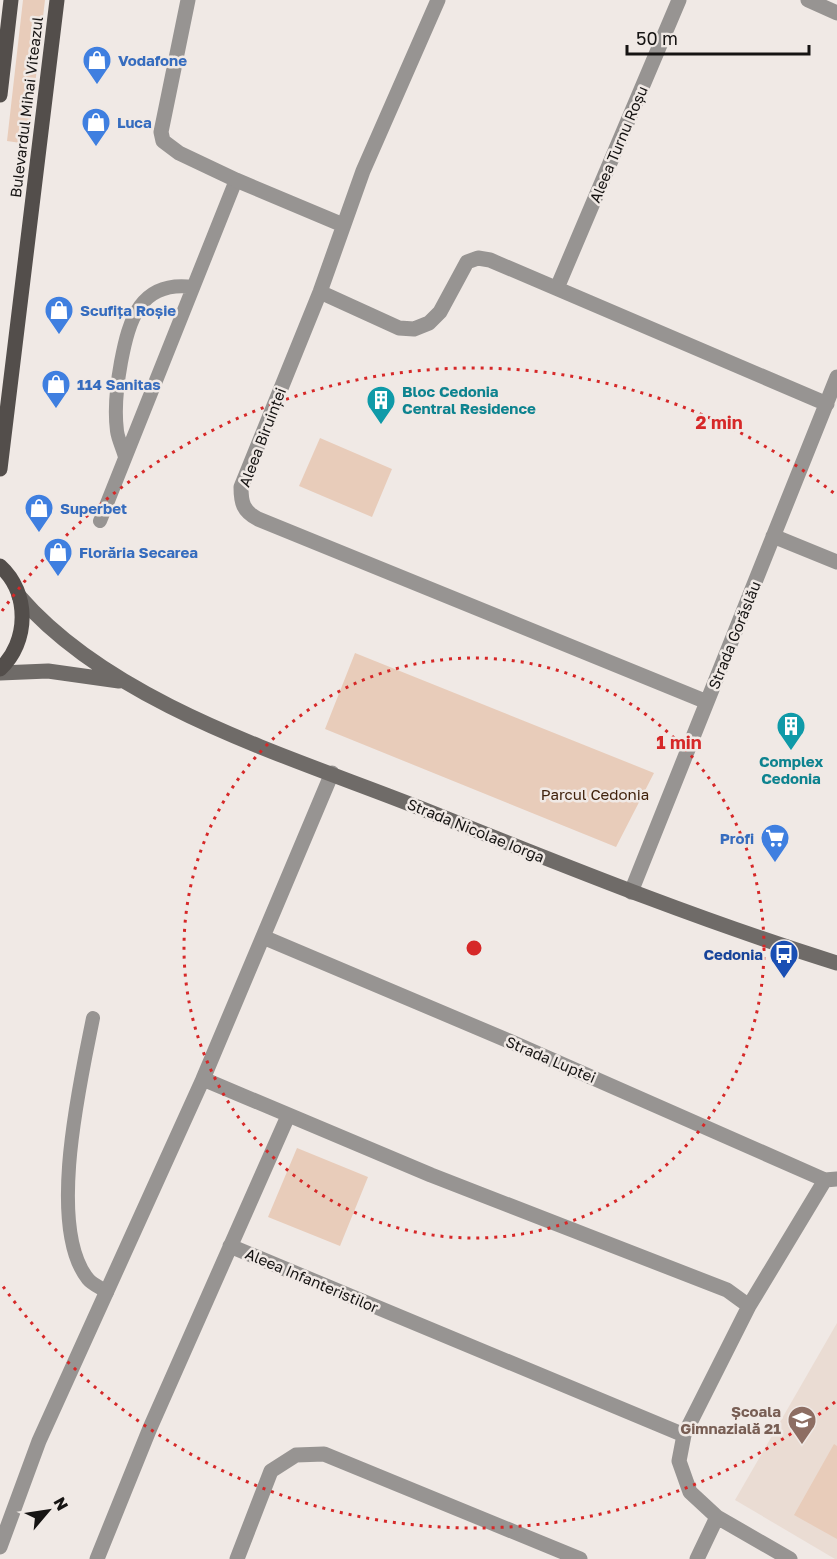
<svg xmlns="http://www.w3.org/2000/svg" width="837" height="1559" font-family="'Golos Text',sans-serif">
<style>
.built{fill:#eadcd3}
.green{fill:#e8ccba}
.lines{fill:none;stroke-linecap:round;stroke-linejoin:round}
.service{stroke:#979492;stroke-width:14}
.minor{stroke:#979492;stroke-width:15}
.secondary{stroke:#6f6b68;stroke-width:15}
.primary{stroke:#534e4b;stroke-width:15}
.ring{fill:none;stroke:#d62828;stroke-width:3;stroke-dasharray:3 6}
.labels{text-anchor:middle;dominant-baseline:central;stroke-width:5;stroke-linejoin:round;paint-order:stroke}
.shop-label{font-size:15px;font-weight:bold;fill:#366cbe;stroke:#f0e9e5;text-anchor:start}
.street-label{font-size:15px;fill:#161413;stroke:#f0e9e5}
.culture-label{font-size:15px;font-weight:bold;fill:#0d838f;stroke:#f0e9e5;text-anchor:start}
.park-label{font-size:15px;fill:#3f210b;stroke:#f0e9e5}
.transit-label{font-size:15px;font-weight:bold;fill:#164399;stroke:#f0e9e5;text-anchor:end}
.education-label{font-size:15px;font-weight:bold;fill:#785e54;stroke:#f0e9e5;text-anchor:end}
.centre{fill:#d62828;stroke:#f0e9e5;stroke-width:3}
.ring-label{font-size:18px;text-anchor:middle;font-weight:bold;fill:#d62828;stroke:#f0e9e5;stroke-width:5;stroke-linejoin:round;paint-order:stroke}
</style>
<rect width="100%" height="100%" fill="#f0e9e5"/>
<!-- built -->
<path class="built" d="M837,1323v236h-2l-100,-59z"/>
<!-- green -->
<path class="green" d="M23,0h22l-17,144 -21,-3z
M320,438l72,31 -20,48 -73,-31z
M355,653l299,120 -38,74 -291,-118z
M297,1148l71,29 -28,69 -72,-29z
M834,1444l3,2v93l-43,-24z"/>
<g class="lines">
<!-- service -->
<path class="service" d="M125,457c-2,-8 -7,-18 -8,-26 -3,-23 0,-47 4,-69 8,-42 19,-82 72,-75
M100,521l136,-341
M93,1018c-12,61 -47,209 -5,261 4,5 13,9 19,13"/>
<!-- minor -->
<path class="minor" d="M188,0l-27,132 2,9 16,12 57,27 107,45
M438,0l-75,171 -43,121 -79,195c0,16 2,24 17,32l449,183
M808,0l29,13
M557,288l122,-288
M320,292l79,36 15,1 15,-6 11,-11 27,-50 11,-4 12,2 337,144
M773,536l64,26
M631,892l206,-515
M263,937l246,104 316,139 12,-1
M203,1079l228,96 296,115 22,16
M230,1246l454,189
M0,1547l39,-106 164,-362 129,-306
M97,1559l53,-131 138,-312
M237,1559l34,-88 25,-16 28,-1 256,105
M697,1559l20,-42
M790,1559l-73,-42 -27,-25 -11,-31 5,-26 65,-129 76,-126"/>
<!-- secondary -->
<path class="secondary" d="M19,596c94,109 270,160 401,212 138,55 275,111 417,155
M0,673l48,-2 71,10"/>
<!-- primary -->
<path class="primary" d="M0,95l11,-95
M0,469l57,-469
M0,566c30,27 29,76 0,103"/>
</g>
<!-- distance rings -->
<g class="ring">
<circle cx="474" cy="948" r="290"/>
<path d="M835 1402A580 580 0 0 1 2 1285M2 611A580 580 0 0 1 835 494"/>
</g>
<!-- icons -->
<defs>
<g id="shop-pin" transform="scale(1.5)"><path d="M0 17L-7.5 6A9.5 9.5 0 1 1 7.5 6Z" fill="#3f7fe0" stroke="#f0e9e5"/><path d="M-5-2.5h2.3a2.7 3.5 0 0 1 5.4 0H5L5.5 6h-11ZM-1.5-2.5h3a1.5 2.3 0 0 0-3 0Z" fill="#fff"/></g>
<g id="building-pin" transform="scale(1.5)"><path d="M0 17L-7.5 6A9.5 9.5 0 1 1 7.5 6Z" fill="#0f9aa8" stroke="#f0e9e5"/><path d="M-4-6H4V6H1V3H-1V6H-4ZM-2.5-4.3h1.7v1.8h-1.7ZM.8-4.3h1.7v1.8H.8ZM-2.5-1h1.7V.8h-1.7ZM.8-1h1.7V.8H.8Z" fill="#fff"/></g>
<g id="supermarket-pin" transform="scale(1.5)"><path d="M0 17L-7.5 6A9.5 9.5 0 1 1 7.5 6Z" fill="#3f7fe0" stroke="#f0e9e5"/><path d="M-6-5.5h2.5l.6 2H6L4.5 2H-2.5L-4.4-4H-6ZM-1.5 3.2a1.3 1.3 0 1 0 .1 0ZM3 3.2a1.3 1.3 0 1 0 .1 0Z" fill="#fff"/></g>
<g id="bus-pin" transform="scale(1.5)"><path d="M0 17L-7.5 6A9.5 9.5 0 1 1 7.5 6Z" fill="#1a4fb4" stroke="#f0e9e5"/><path d="M-5-6H5V4H4V6H2V4H-2V6H-4V4H-5ZM-3.5-4V0h7V-4ZM-3.5 1.2v1.5H-2V1.2ZM2 1.2v1.5H3.5V1.2Z" fill="#fff"/></g>
<g id="school-pin" transform="scale(1.5)"><path d="M0 17L-7.5 6A9.5 9.5 0 1 1 7.5 6Z" fill="#8d6e63" stroke="#f0e9e5"/><path d="M0-5L7-2L0 1L-7-2ZM-4 1L0 2.5L4 1V4Q0 6-4 4Z" fill="#fff"/></g>
</defs>
<g fill-rule="evenodd">
<use href="#shop-pin" x="97" y="60"/>
<use href="#shop-pin" x="96" y="122"/>
<use href="#shop-pin" x="59" y="310"/>
<use href="#shop-pin" x="56" y="384"/>
<use href="#building-pin" x="381" y="400"/>
<use href="#shop-pin" x="39" y="508"/>
<use href="#shop-pin" x="58" y="552"/>
<use href="#building-pin" x="791" y="726"/>
<use href="#supermarket-pin" x="775" y="838"/>
<use href="#bus-pin" x="784" y="954"/>
<use href="#school-pin" x="802" y="1420"/>
</g>
<g class="labels">
<!-- shop labels -->
<g class="shop-label">
<text x="118" y="60">Vodafone</text>
<text x="117" y="122">Luca</text>
<text x="80" y="310">Scufița Roșie</text>
<text x="77" y="384">114 Sanitas</text>
<text x="60" y="508">Superbet</text>
<text x="79" y="552">Florăria Secarea</text>
<text x="754" y="838" text-anchor="end">Profi</text>
</g>
<!-- street labels -->
<g class="street-label">
<text transform="translate(26 107) rotate(-83)">Bulevardul Mihai Viteazul</text>
<text transform="translate(618 144) rotate(-67)">Aleea Turnu Roșu</text>
<text transform="translate(262 437) rotate(-69)">Aleea Biruinței</text>
<text transform="translate(734 635) rotate(-68)">Strada Gorăslău</text>
<text transform="translate(476 830) rotate(22)">Strada Nicolae Iorga</text>
<text transform="translate(551 1059) rotate(23)">Strada Luptei</text>
<text transform="translate(312 1280) rotate(23)">Aleea Infanteristilor</text>
</g>
<!-- culture labels -->
<g class="culture-label">
<text x="402" y="391">Bloc Cedonia<tspan x="402" dy="17">Central Residence</tspan></text>
<text x="791" y="761" text-anchor="middle">Complex<tspan x="791" dy="17">Cedonia</tspan></text>
</g>
<!-- park labels -->
<g class="park-label">
<text x="595" y="794">Parcul Cedonia</text>
</g>
<!-- transit labels -->
<g class="transit-label">
<text x="763" y="954">Cedonia</text>
</g>
<!-- education labels -->
<g class="education-label">
<text x="781" y="1411">Școala<tspan x="781" dy="17">Gimnazială 21</tspan></text>
</g>
</g>
<circle cx="474" cy="948" r="9" class="centre"/>
<g class="ring-label">
<text x="719" y="429">2 min</text>
<text x="679" y="749">1 min</text>
</g>
<!-- north arrow -->
<g transform="translate(48 1511) rotate(61)" stroke="#f0e9e5" stroke-width="4.5" paint-order="stroke">
<path d="M0-4.5L10 22L0 15L-10 22Z" fill="#161413"/>
<text y="-9" font-size="16" font-weight="bold" text-anchor="middle" fill="#161413">N</text>
</g>
<!-- scale -->
<path d="M627 45v9h182v-9" fill="none" stroke="#161413" stroke-width="3"/>
<text x="636" y="45" font-size="18" fill="#161413" stroke="#f0e9e5" stroke-width="4.5" paint-order="stroke">50 m</text>
</svg>
